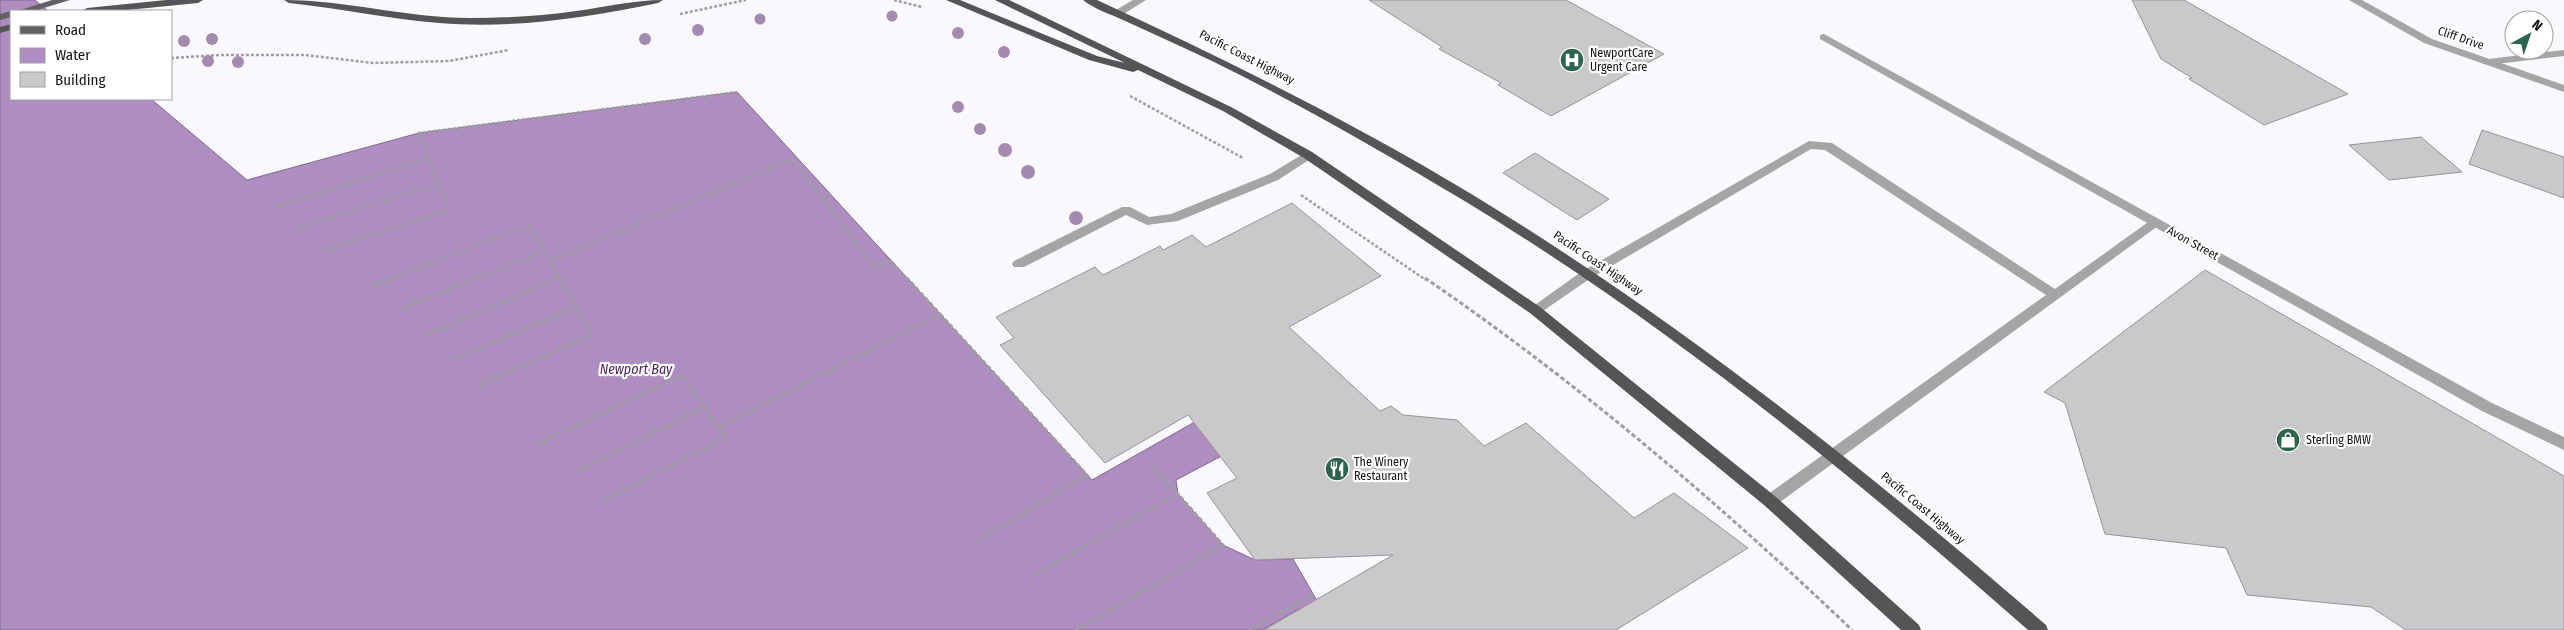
<svg xmlns="http://www.w3.org/2000/svg" width="2564" height="630" font-family="'Fira Sans Condensed',sans-serif">
<style>
.water{fill:#ae8dc1;stroke:#80698d}
.building{fill:#cac8cb;stroke:#959396}
.lines{fill:none;stroke-linecap:round;stroke-linejoin:round}
.path-far1{stroke:#9f9ea1;stroke-width:2.5;stroke-dasharray:3 2;stroke-linecap:butt}
.path{stroke:#9f9ea1;stroke-width:3;stroke-dasharray:4.5 2.5;stroke-linecap:butt}
.service{fill:#a6a5a6;fill-rule:evenodd}
.minor{fill:#a6a5a6;fill-rule:evenodd}
.tertiary{fill:#a6a5a6;fill-rule:evenodd}
.primary{fill:#626063;fill-rule:evenodd}
.trunk{fill:#565457;fill-rule:evenodd}
.tree{fill:#a38bb0}
.labels{text-anchor:middle;dominant-baseline:central;stroke-width:4.5;stroke-linejoin:round;paint-order:stroke}
.street-label{font-size:12px;fill:#151415;stroke:#fff}
.poi-label{font-size:12px;fill:#151415;stroke:#fff;text-anchor:start}
.water-label{font-size:14px;font-style:italic;fill:#4c2160;stroke:#fff}
</style>
<rect width="100%" height="100%" fill="#faf8fc"/>
<!-- water -->
<path class="water" d="M0,0h35l13,11h-37v88h140l96,81 172,-47 318,-41 355,388 108,-61 31,32 -55,29 2,14 45,51 32,15 38,-1 34,59 -5,4 -23,-13 -37,21h-1262z"/>
<!-- building -->
<path class="building" d="M1369,0h197l98,54 -113,62 -53,-31 3,-2 -62,-34 3,-2z
M2132,0h52l164,94 -84,31 -75,-46 3,-1 -31,-19z
M2482,130l82,27v41l-95,-34z
M2421,137l41,35 -73,8 -40,-35z
M1535,153l74,46 -32,21 -74,-47z
M1292,203l89,73 -92,51 91,84 11,-5 12,9 54,5 27,26 42,-23 108,95 40,-25 74,55 -132,82h-352l129,-75 -138,5 -48,-67 30,-15 -49,-63 -83,48 -105,-118 14,-7 -18,-21 99,-50 8,8 57,-29 3,4 29,-15 14,12z
M2205,270l359,206v154h-158l-35,-23 -124,-12 -21,-47 -121,-14 -40,-131 -21,-11z"/>
<g class="lines">
<!-- path-far1 -->
<path class="path-far1" d="M894,0l28,7
M680,14l66,-14
M171,58l50,-3h84l68,8 76,-2 60,-11
M1130,96l113,62
M1301,195l125,85
M276,207l153,-49
M299,228l139,-44
M322,251l127,-41 -30,-77 318,-41
M550,261l243,-102 82,109 16,-7 17,19
M388,280l142,-55 31,55
M473,280l71,-29
M555,280l4,-2"/>
<!-- path -->
<path class="path" d="M1425,278c152,104 294,225 427,352
M374,285l17,-7
M401,309l75,-31
M940,314l147,161 -110,66
M426,335l132,-57
M453,360l123,-53
M479,385l113,-50 -32,-57
M719,427l221,-113 -33,-36
M537,444l145,-69 44,63 -121,61
M578,471l126,-64
M1030,577l148,-83 -29,-31
M1075,630l148,-85 -45,-51
M1249,630l64,-36"/>
<!-- service -->
<path class="service" d="M1133,0h13l-24,15h-8v-4z
M1809,141l23,2 223,146 96,-69 5,-1 6,4 -386,282 -6,2 -6,-2 -2,-4 2,-4 282,-202 -221,-145 -14,-1 -220,129 -51,35 -5,2 -7,-5 53,-38z
M1308,151l4,1 2,3 -2,3 -34,22 -100,41 -31,4 -21,-10 -102,52h-10l-2,-3 2,-3 108,-54h8l19,10 22,-3 99,-40z"/>
<!-- minor -->
<path class="minor" d="M2349,0h13l70,39 132,46v7l-140,-49z
M1824,34l668,369 72,34v13l-82,-39 -662,-372v-4z"/>
<!-- tertiary -->
<path class="tertiary" d="M2564,50v6l-76,9 -6,-3 6,-3z"/>
<!-- primary -->
<path class="primary" d="M52,0h18l-36,11h-17z
M11,11h2l-2,6 -11,3v-6z"/>
<!-- trunk -->
<path class="trunk" d="M166,0h37l-5,3 -81,8h-35l5,-3z
M284,0c62,0 123,18 186,18 35,0 71,-2 106,-7 30,-4 58,-11 87,-11l-5,3c-72,15 -145,26 -219,20 -50,-4 -100,-15 -150,-20z
M946,0h14l137,56 28,7 -130,-63h14l222,107 81,45 228,155 236,190 143,128 2,5h-20l-137,-125 -234,-192 -226,-155 -81,-47 -85,-41 -5,2 -44,-12z
M1083,0h14c128,59 255,122 376,195 205,125 392,273 573,430l2,5h-20c-178,-157 -362,-307 -565,-430 -82,-49 -165,-97 -251,-139 -29,-14 -59,-27 -89,-41 -13,-6 -29,-11 -40,-20z
M11,24v6l-11,3v-6z"/>
</g>
<!-- trees -->
<g class="tree">
<circle cx="892" cy="16" r="5.5"/>
<circle cx="760" cy="19" r="5.5"/>
<circle cx="698" cy="30" r="6"/>
<circle cx="958" cy="33" r="6"/>
<circle cx="212" cy="39" r="6"/>
<circle cx="645" cy="39" r="6"/>
<circle cx="184" cy="41" r="6"/>
<circle cx="1004" cy="52" r="6"/>
<circle cx="208" cy="61" r="6"/>
<circle cx="238" cy="62" r="6"/>
<circle cx="958" cy="107" r="6"/>
<circle cx="980" cy="129" r="6"/>
<circle cx="1005" cy="150" r="7"/>
<circle cx="1028" cy="172" r="7"/>
<circle cx="1076" cy="218" r="7"/>
</g>
<!-- icons -->
<defs>
<g id="hospital-disc" transform="scale(1.25)"><circle r="9.5" fill="#2d644c" stroke="#fff"/><path d="M-5-5h3v3.5h4V-5h3V5h-3V1.5h-4V5h-3Z" fill="#fff"/></g>
<g id="shop-disc" transform="scale(1.25)"><circle r="9.5" fill="#2d644c" stroke="#fff"/><path d="M-5-2.5h2.3a2.7 3.5 0 0 1 5.4 0H5L5.5 6h-11ZM-1.5-2.5h3a1.5 2.3 0 0 0-3 0Z" fill="#fff"/></g>
<g id="restaurant-disc" transform="scale(1.25)"><circle r="9.5" fill="#2d644c" stroke="#fff"/><path d="M-5-6h1v4h1v-4h1v4h1v-4h1v5L-1.5 .5V6h-2V.5L-5-1ZM5-6V6H3V1.5H1.5Q1.5-4 5-6Z" fill="#fff"/></g>
</defs>
<g fill-rule="evenodd">
<use href="#hospital-disc" x="1572" y="60"/>
<use href="#shop-disc" x="2288" y="440"/>
<use href="#restaurant-disc" x="1337" y="469"/>
</g>
<g class="labels">
<!-- street labels -->
<g class="street-label">
<text transform="translate(2461 38) rotate(19)">Cliff Drive</text>
<text transform="translate(1247 57) rotate(27)">Pacific Coast Highway</text>
<text transform="translate(2193 243) rotate(29)">Avon Street</text>
<text transform="translate(1598 263) rotate(34)">Pacific Coast Highway</text>
<text transform="translate(1923 508) rotate(40)">Pacific Coast Highway</text>
</g>
<!-- poi labels -->
<g class="poi-label">
<text x="1590" y="53">NewportCare<tspan x="1590" dy="14">Urgent Care</tspan></text>
<text x="2306" y="440">Sterling BMW</text>
<text x="1354" y="462">The Winery<tspan x="1354" dy="14">Restaurant</tspan></text>
</g>
<!-- water labels -->
<g class="water-label">
<text x="636" y="369">Newport Bay</text>
</g>
</g>
<!-- legend -->
<rect x="10" y="10" width="162" height="90" fill="#ffffff" stroke="#a1a1a1"/>
<rect x="20" y="26" width="25" height="8" fill="#626063" stroke="#a1a1a1"/>
<text x="55" y="35" font-size="15" fill="#151415">Road</text>
<rect x="20" y="48" width="25" height="15" fill="#ae8dc1" stroke="#a1a1a1"/>
<text x="55" y="60" font-size="15" fill="#151415">Water</text>
<rect x="20" y="72" width="25" height="15" fill="#cac8cb" stroke="#a1a1a1"/>
<text x="55" y="85" font-size="15" fill="#151415">Building</text>
<!-- north arrow -->
<g transform="translate(2529 35) rotate(40)"><circle r="24" fill="#ffffff" stroke="#a1a1a1"/>
<path d="M0-4L9 19L0 12L-9 19Z" fill="#2d644c"/>
<text y="-8" font-size="14" font-weight="bold" text-anchor="middle" fill="#151415">N</text>
</g>
</svg>
